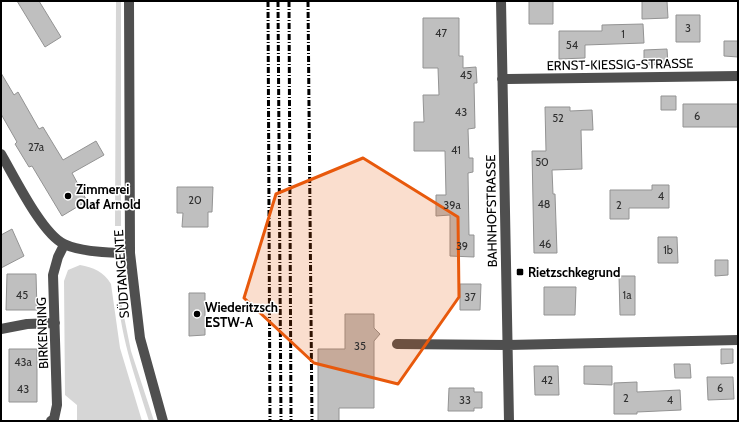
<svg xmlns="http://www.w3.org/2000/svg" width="739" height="422" font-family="Cabin,sans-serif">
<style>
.green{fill:#d6d6d6}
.building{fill:#bfbfbf;stroke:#939393}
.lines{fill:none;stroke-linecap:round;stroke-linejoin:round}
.minor{stroke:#4f4f4f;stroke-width:10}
.rail{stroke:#000;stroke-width:3;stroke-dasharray:6 2 1 2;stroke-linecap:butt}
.marked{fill:#e8590c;fill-opacity:0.2;stroke:#e8590c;stroke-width:3;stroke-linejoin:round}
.poi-dot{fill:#000;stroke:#fff;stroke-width:1.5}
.labels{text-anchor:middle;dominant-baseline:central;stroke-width:3;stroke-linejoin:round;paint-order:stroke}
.number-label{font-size:11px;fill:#303030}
.street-label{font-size:13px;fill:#000;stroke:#fff}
.poi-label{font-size:13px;font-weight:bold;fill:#000;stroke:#fff;text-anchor:start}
</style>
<rect width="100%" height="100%" fill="#fff"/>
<!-- green -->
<path class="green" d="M116,1h5v225h-6z
M80,265c13,2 24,7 31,19l9,64 22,73h-65v-16l-12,-10 -1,-114 4,-11z
M117,282l14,69 23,70h-5c-15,-49 -30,-86 -32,-139z"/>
<!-- building -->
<path class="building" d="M17,1h22l22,36 -16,10z
M529,1h24v23h-24z
M642,1h25l1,17 -26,1z
M676,15h24v27h-24z
M423,18h36v38h4v12l13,-1 1,16h-3l1,45 -7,1 1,29h4v14l-5,1 1,62h5v22l-24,-1v-41l-14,1v-21h10l-1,-44h-31v-29h10l-1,-27h16l-1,-27h-15z
M643,24l1,19 -59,2v13l-26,1v-28h43v-6z
M724,41h14v16l-14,-1z
M667,49l1,15 -24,1v-15z
M1,73l13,22 4,-3 21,37 4,-2 20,33 33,-19 8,14 -32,18 15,28 -25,15 -30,-50 -3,1 -14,-23 2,-2 -16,-28z
M661,96h15v14h-15z
M683,104h55v23h-55z
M545,107h25v4l22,-1 1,20h-12l1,39 -30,1 1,24h2l2,59h-23l-2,-102h14z
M652,185h17v23h-40v11h-19v-29h42z
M177,187h36l-1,25h-4v15h-26l1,-14h-6z
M12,229l12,27 -23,12v-33z
M658,237h19l1,26h-20z
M715,260h13v15l-13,1z
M7,274h29l1,36h-31z
M619,276h16v39h-15z
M460,284h21l-1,26h-20z
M544,287h32l-1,28h-31z
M189,293h16v42l-16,1z
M345,314h29v14l6,6 -6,7v67h-35v13h-21v-72h27z
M9,349h28v53h-28z
M721,349h12v14l-12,1z
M674,364h16l1,14h-16z
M534,366h24l1,29h-24z
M584,366h28v19l-28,-1z
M707,377h26l1,22 -26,1z
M637,382v10l43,-2 1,20 -44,2v2h-23v-31z
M449,388h25v4h8v16h-8v3h-26z"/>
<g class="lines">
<!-- minor -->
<path class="minor" d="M129,1l1,252 10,85 23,83
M501,1l8,420
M502,79l236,-3
M1,154c13,22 41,80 63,90 17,8 47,9 66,9
M1,329l26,-5 28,-1
M397,344l110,1 231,-5
M51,421l3,-2 3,-14 -4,-130 5,-18 6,-12"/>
<!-- rail -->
<path class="rail" d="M268,1l2,420
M278,1l3,420
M289,1l2,420
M308,1l4,420"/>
</g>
<!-- marked area -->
<path class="marked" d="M363,158l95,59 1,80 -61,87 -84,-21 -70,-65 32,-104z"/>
<!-- markers -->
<g class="poi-dot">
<circle cx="68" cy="196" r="4"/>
<rect x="516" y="268" width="8" height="8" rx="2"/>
<circle cx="197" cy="314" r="4"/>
</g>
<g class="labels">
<!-- number labels -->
<g class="number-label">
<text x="688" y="28">3</text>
<text x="441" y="33">47</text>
<text x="623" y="34">1</text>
<text x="572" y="45">54</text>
<text x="466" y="75">45</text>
<text x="461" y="112">43</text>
<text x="697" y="116">6</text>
<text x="558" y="118">52</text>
<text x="36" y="147">27a</text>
<text x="456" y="150">41</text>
<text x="542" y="162">50</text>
<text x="661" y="196">4</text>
<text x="195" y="200">20</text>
<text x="544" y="204">48</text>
<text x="452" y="205">39a</text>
<text x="619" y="205">2</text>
<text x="545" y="244">46</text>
<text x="462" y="246">39</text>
<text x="668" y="250">1b</text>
<text x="22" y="295">45</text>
<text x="627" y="295">1a</text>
<text x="470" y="297">37</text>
<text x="360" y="346">35</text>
<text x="23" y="362">43a</text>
<text x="547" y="380">42</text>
<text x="720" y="388">6</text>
<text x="23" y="389">43</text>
<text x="626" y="398">2</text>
<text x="465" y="400">33</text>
<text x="670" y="400">4</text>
</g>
<!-- street labels -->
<g class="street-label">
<text transform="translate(620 64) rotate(-1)">ERNST-KIESSIG-STRASSE</text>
<text transform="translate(491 211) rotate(-91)">BAHNHOFSTRASSE</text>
<text transform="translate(121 274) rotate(-94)">SÜDTANGENTE</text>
<text transform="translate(42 333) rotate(-92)">BIRKENRING</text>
</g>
<!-- poi labels -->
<g class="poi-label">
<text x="76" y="189">Zimmerei<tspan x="76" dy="15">Olaf Arnold</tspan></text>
<text x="528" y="272">Rietzschkegrund</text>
<text x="205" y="307">Wiederitzsch<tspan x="205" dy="15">ESTW-A</tspan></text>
</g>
</g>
<!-- border -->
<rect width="739" height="422" fill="none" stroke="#000000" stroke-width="4"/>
</svg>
